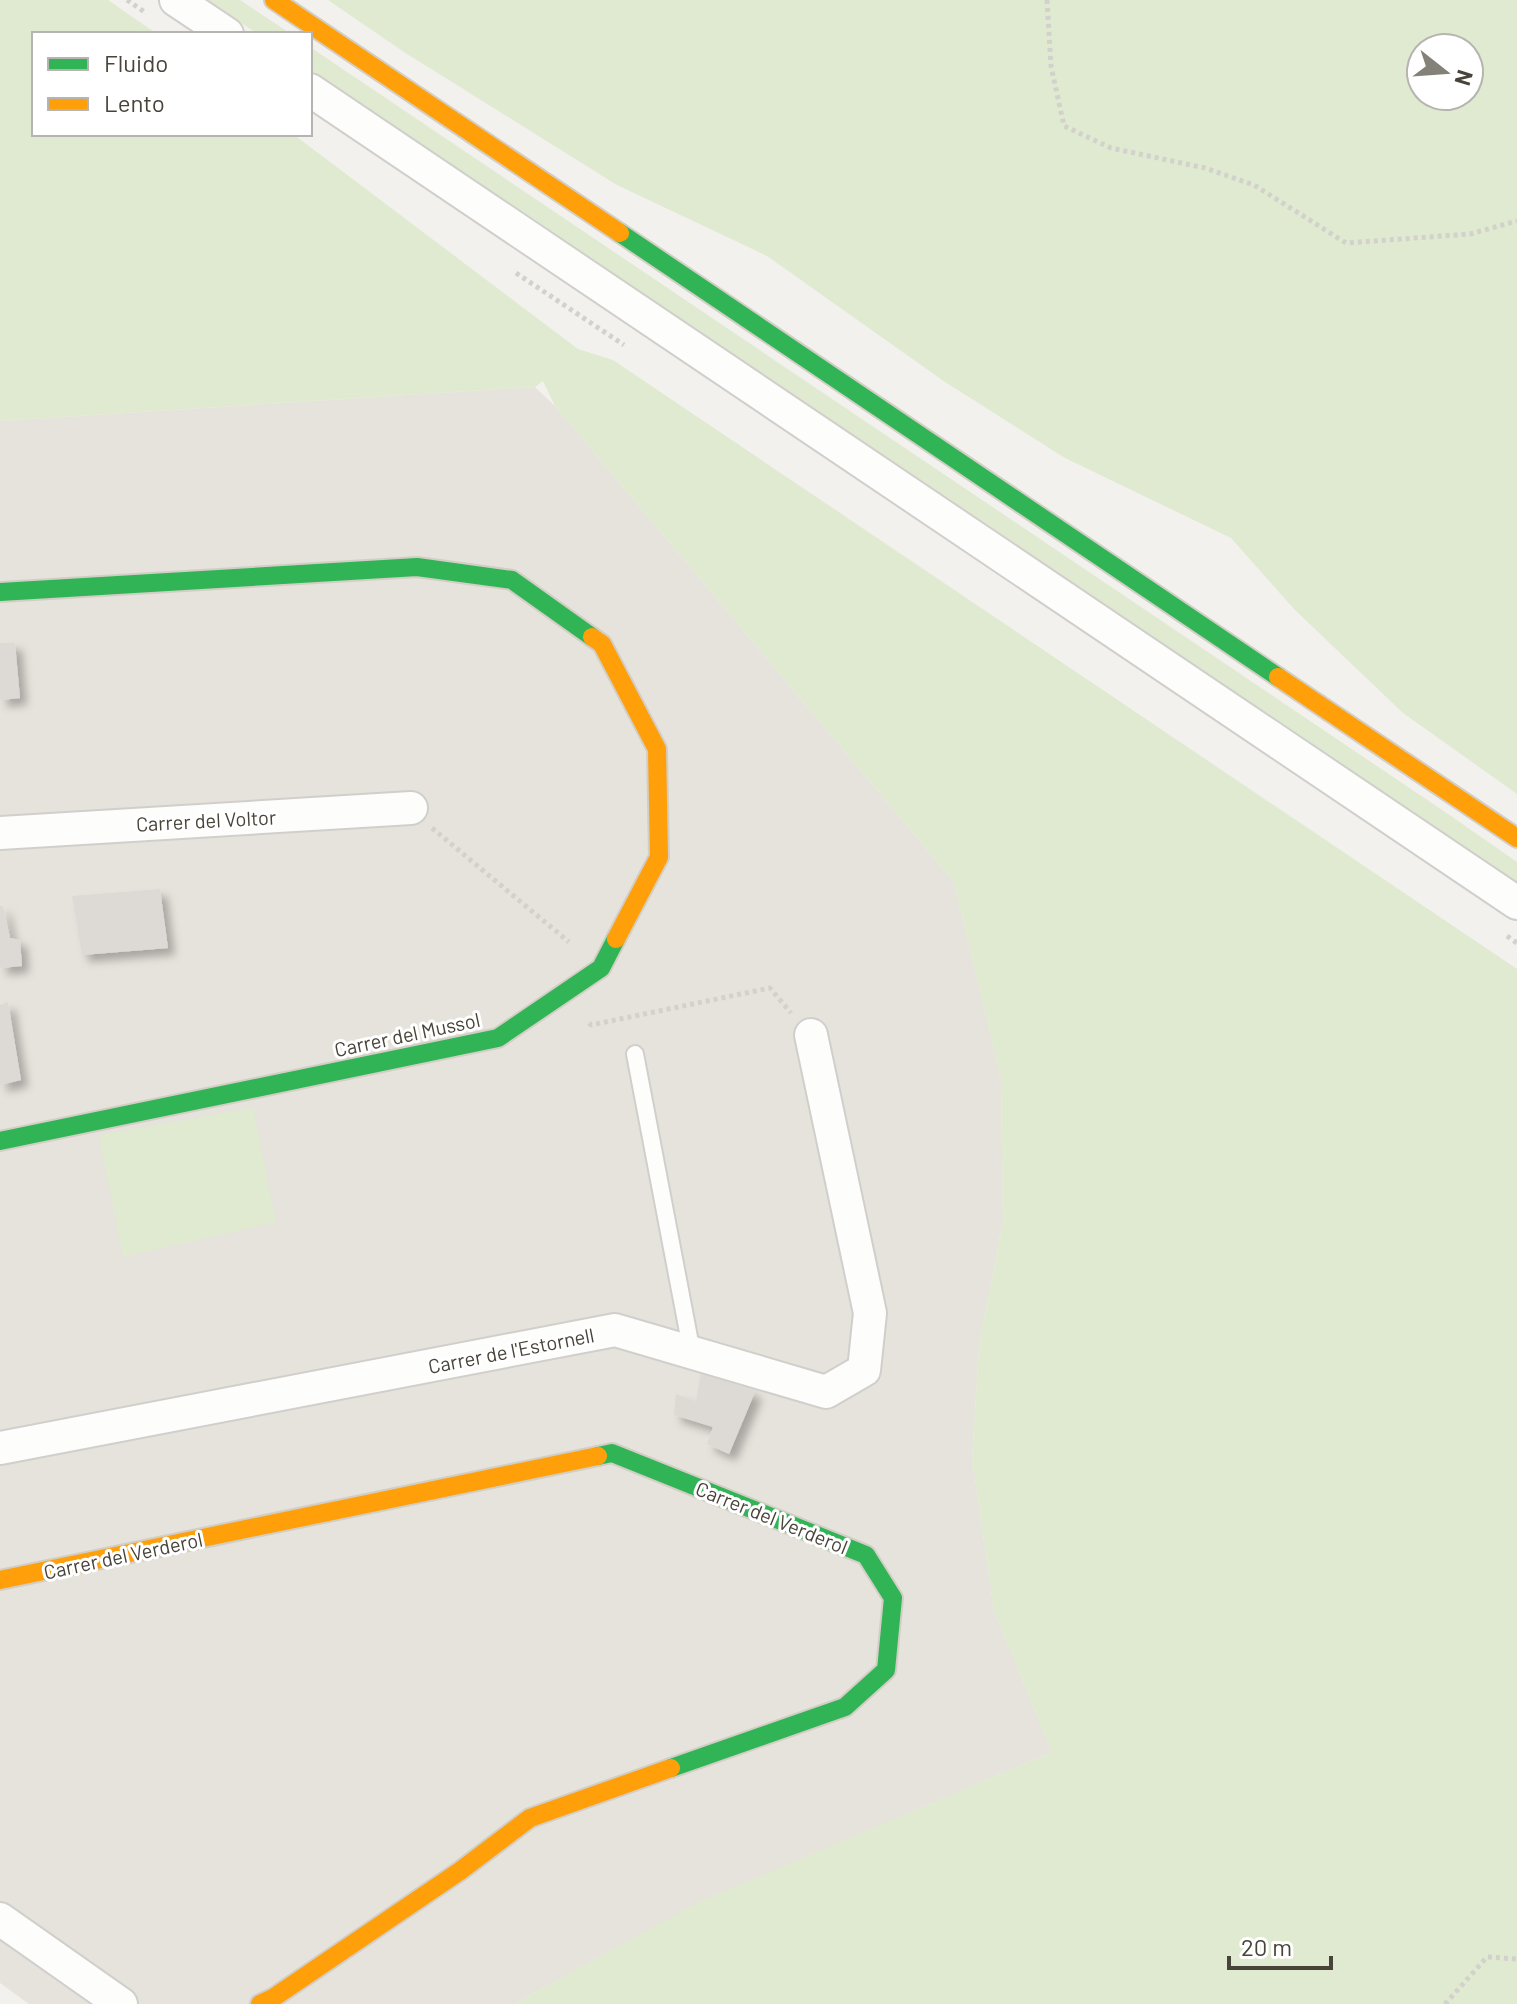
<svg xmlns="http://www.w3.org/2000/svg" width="1517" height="2004" font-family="Barlow,sans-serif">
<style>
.residential{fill:#e6e3dc}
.green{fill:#dfead0;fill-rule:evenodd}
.building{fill:#dddad6;filter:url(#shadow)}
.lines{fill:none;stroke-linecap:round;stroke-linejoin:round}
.lane-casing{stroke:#d1cfcc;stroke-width:20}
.street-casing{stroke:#d1cfcc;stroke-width:36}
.fast-casing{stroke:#d2cec5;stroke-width:22}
.slow-casing{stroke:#d2cec5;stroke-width:22}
.path{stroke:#d3d1cc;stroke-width:5;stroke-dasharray:4 4;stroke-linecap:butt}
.lane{stroke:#fdfdfc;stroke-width:16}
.street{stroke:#fdfdfc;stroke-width:32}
.fast{stroke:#30b455;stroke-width:18}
.slow{stroke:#ff9f0a;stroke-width:18}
.labels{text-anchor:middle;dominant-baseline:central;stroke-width:6;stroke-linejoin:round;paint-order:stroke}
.street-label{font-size:20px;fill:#49443a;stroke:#fff}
</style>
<defs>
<filter id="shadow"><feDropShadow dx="7" dy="7" stdDeviation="4" flood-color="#0004"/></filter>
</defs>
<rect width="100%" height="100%" fill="#f3f1ee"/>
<!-- residential -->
<path class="residential" d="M535,387l20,19 399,476 47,197 2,142 -24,125 -7,112 22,153 58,141 -354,151 -184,101h-485l-29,-21v-1562z"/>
<!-- green -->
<path class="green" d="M0,0h108l49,34h-123v100h259l285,215 35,11 904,609v1035h-1003l183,-101 355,-151 -58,-141 -22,-153 7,-112 24,-125 -2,-142 -47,-197 -399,-476 -12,-25 -8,6 -535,34z
M206,0h34l51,34h-33z
M328,0h1189v794l-114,-81 -108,-103 -64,-72 -166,-80 -120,-76 -178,-126 -150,-71 -213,-133zM1421,48h48v48h-48z
M310,47l1141,769 66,46v24l-1207,-817z
M253,1108l23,114 -153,35 -24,-122z"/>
<!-- building -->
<path class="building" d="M0,643h15l5,55 -20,2z
M160,889l8,59 -86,7 -10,-59z
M0,906h3l7,32 10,2 2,26 -22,2z
M8,1002l13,78 -21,5v-80z
M701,1371l54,21 -26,62 -22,-10 6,-17 -39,-12 2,-21 20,8z"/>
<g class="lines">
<!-- lane casing -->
<g class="lane-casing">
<path id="lane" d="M635,1054l57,299"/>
</g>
<!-- street casing -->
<g class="street-casing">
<path id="street" d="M176,0l51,34
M310,90l1207,813
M0,833l411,-25
M0,1448l615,-118 211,62 38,-22 6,-57 -59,-278
M0,1919l121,85"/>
</g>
<!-- fast casing -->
<g class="fast-casing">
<path id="fast" d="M620,233l658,444
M0,592l417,-25 95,13 80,57
M0,1141l498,-103 103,-70 15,-29
M598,1456l14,-3 254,102 27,43 -7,72 -41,37 -174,61"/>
</g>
<!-- slow casing -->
<g class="slow-casing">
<path id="slow" d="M274,0l346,233
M592,637l10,7 55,105 2,108 -43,82
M1278,677l239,161
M0,1580l598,-124
M260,2004l13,-6 187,-127 70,-53 141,-50"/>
</g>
<!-- path -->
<path class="path" d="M127,0l19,13
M1047,0l4,66 13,60 47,22 94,20 49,17 92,58 124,-9 47,-13
M516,273l108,72
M432,828l137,114
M1507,936l10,7
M589,1023l2,2 179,-37 21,25
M1445,2004l42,-47 30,2"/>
<!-- lane -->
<use href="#lane" class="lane"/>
<!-- street -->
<use href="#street" class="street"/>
<!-- fast -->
<use href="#fast" class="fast"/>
<!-- slow -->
<use href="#slow" class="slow"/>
</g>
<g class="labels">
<!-- street labels -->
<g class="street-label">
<text transform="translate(206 820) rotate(-3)">Carrer del Voltor</text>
<text transform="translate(407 1034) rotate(-12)">Carrer del Mussol</text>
<text transform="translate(511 1350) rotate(-11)">Carrer de l'Estornell</text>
<text transform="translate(772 1517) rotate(22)">Carrer del Verderol</text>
<text transform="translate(123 1555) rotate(-12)">Carrer del Verderol</text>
</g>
</g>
<!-- legend -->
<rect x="32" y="32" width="280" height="104" fill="#ffffff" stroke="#b6b4b0" stroke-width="2"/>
<rect x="48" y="58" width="40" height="12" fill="#30b455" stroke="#b6b4b0" stroke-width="2"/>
<text x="104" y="72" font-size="24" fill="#49443a">Fluido</text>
<rect x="48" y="98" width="40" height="12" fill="#ff9f0a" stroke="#b6b4b0" stroke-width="2"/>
<text x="104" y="112" font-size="24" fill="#49443a">Lento</text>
<!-- north arrow -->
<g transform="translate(1445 72) rotate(107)"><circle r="38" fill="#ffffff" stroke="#b6b4b0" stroke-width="2"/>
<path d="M0-6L14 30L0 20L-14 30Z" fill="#848179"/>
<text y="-12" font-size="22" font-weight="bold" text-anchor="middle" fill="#49443a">N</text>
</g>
<!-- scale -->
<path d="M1229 1956v12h102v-12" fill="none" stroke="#49443a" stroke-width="4"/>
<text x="1241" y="1956" font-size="24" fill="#49443a" stroke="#ffffff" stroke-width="6" paint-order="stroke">20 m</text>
</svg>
